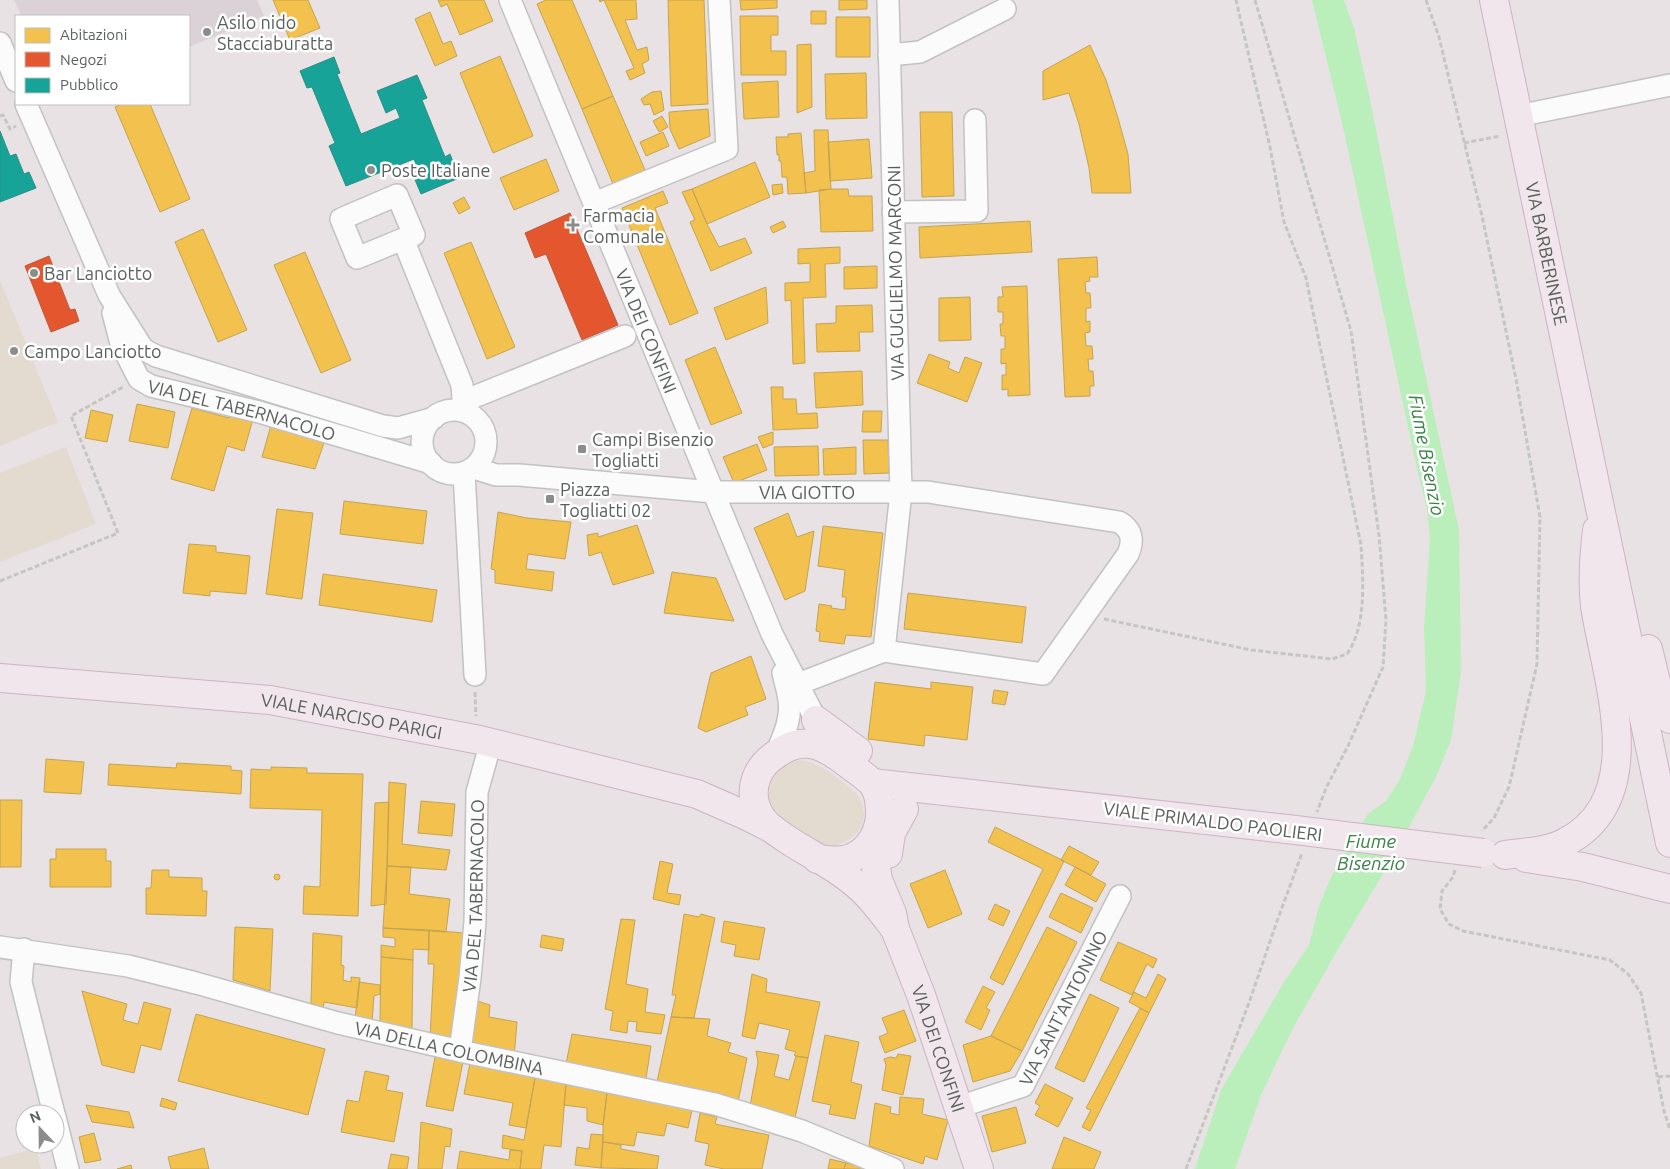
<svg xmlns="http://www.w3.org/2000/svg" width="1670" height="1169" font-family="Ubuntu,sans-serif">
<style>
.education{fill:#dad2d6}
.green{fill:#e3dad0}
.water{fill:#baefbc}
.homes{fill:#f2c14e;stroke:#c4a452}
.shops{fill:#e4572e;stroke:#ba593b}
.public{fill:#17a398;stroke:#2b8f85}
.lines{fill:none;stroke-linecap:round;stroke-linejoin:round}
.minor-casing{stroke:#c3c2c2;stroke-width:24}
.major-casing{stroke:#cdb3c3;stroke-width:30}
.path{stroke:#c5c6c2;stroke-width:3;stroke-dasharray:5 2.5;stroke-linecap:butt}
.minor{stroke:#fcfbfb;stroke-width:21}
.major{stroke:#f0e6eb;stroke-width:28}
.major-bridge-casing{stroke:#cdb3c3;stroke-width:30;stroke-linecap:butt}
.major-bridge{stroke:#f0e6eb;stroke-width:28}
.poi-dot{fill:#8b8d8b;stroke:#fff;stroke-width:2}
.labels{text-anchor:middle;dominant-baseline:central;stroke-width:5;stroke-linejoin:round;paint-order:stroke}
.poi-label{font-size:18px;fill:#595f5a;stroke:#fff;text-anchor:start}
.street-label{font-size:18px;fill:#595f5a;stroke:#fff}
.water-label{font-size:19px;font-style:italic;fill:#3b8246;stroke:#fff}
</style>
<rect width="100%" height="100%" fill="#e8e2e5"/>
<!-- education -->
<path class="education" d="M14,0h243l7,16 -75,31v-31h-168z"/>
<!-- green -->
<path class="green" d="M0,280l58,142 -58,24z
M66,447l30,77 -96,38v-89z
M800,760c4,1 10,2 15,4 9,3 38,24 43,32 4,5 5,12 6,18 0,21 -20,29 -37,34 -10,-6 -47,-26 -52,-33 -7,-9 -8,-19 -5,-29 4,-17 14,-22 30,-26z
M36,1148l5,21h-41v-11z"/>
<!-- water -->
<path class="water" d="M1312,0h32l10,28 17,76 36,185 52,241 2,142 -10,68 -14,35 -47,87 -49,82 -49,86 -31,65 -26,74h-40l26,-79 63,-108 25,-37 10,-39 12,-29 37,-63 18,-13 14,-22 13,-33 13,-55 -2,-63 6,-90 -3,-29 -9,-36 -75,-346z"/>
<!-- homes -->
<path class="homes" d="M273,0h35l12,28 -30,12z
M438,0h46l9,21 -33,14 -13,-31 -6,3z
M546,0h26l41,96 -31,13 -45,-105z
M599,0h37l1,19 -12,1 12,30 10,-3 2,13 -7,4 3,9 -15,7 -4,-9 8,-3 -30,-68 -4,2z
M668,0h36l4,104 -37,2z
M740,0h37v8l-36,2z
M839,0h28v9l-28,1z
M811,11h15v13h-15z
M430,12l13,32 8,-3 6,15 -22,10 -20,-47z
M740,16h38v19h-7v16h15v24h-45z
M836,17h34v40h-34z
M811,44l1,63 -15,6v-68z
M1090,45l16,35 12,38 10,36 3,39h-39l-3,-25 -10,-44 -10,-31 -26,7v-29z
M500,56l33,80 -40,17 -33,-80z
M866,73l1,45 -41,1 -1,-45z
M778,81l1,36 -35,2 -2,-36z
M661,91l3,19 -10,5 -4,-11 -6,1 -3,-6 11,-7z
M613,96l32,74 -32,14 -31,-75z
M122,104h28l40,95 -30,13 -45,-105z
M708,109l2,27 -31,13 -9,-20 -1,-17z
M920,112h32l2,84 -32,1z
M662,116l6,11 -9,5 -6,-11z
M814,130h14l3,59 -25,4 -2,-20 11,-2z
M663,132l6,14 -23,10 -6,-14z
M801,133l5,60 -18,1 -1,-17h-5l-1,-16h-2v-7l-2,1 -1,-18h12v-3z
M869,139l3,39 -42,3 -2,-39z
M546,159l13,32 -45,19 -14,-32z
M755,162l15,35 -63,27 -15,-35z
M782,184l1,9 -10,2 -1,-10z
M692,189l15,35 12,23 26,-9 7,15 -41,18 -21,-49 5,-2 -13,-28z
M831,189h17l1,7h23l1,35 -52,1 -2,-42z
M663,191l5,12 -13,5 43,105 -28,12 -48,-117z
M464,197l6,11 -11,6 -6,-11z
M783,221l3,6 -13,6 -3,-6z
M1030,221l2,31 -112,6 -1,-31z
M203,229l44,101 -29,12 -43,-100z
M471,242l44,105 -28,12 -43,-106z
M840,247v16l-15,1 1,33 -23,1 2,65 -12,1 -2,-64 -6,1v-18l25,-1v-19l-12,1v-15z
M305,252l46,108 -30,13 -47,-108z
M1097,257l1,20h-9l1,4 -5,1 1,11h4l1,15h-5v14l4,-1v11l-5,1 1,13h6l1,13h-5l1,12h4l1,15h-4v10l-25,1 -7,-138z
M877,266v22l-33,1v-22z
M1027,286l3,109 -22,1v-7l-6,1v-15h4v-12l-5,1v-15h4v-13h-4l-1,-12h3v-12h-5v-15h5l-1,-10z
M766,287l2,36 -42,17 -12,-32z
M970,297l1,43 -32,1v-43z
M872,305l1,27h-14l1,19 -43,1 -1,-28 20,-1v-17z
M715,347l27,66 -31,12 -26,-65z
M929,354l21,8 -2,6 11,5 6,-16 17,6 -15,39 -50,-19z
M862,371l1,34 -47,3 -2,-35z
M771,387h12v12h13l1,15 20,-1 1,15 -45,2z
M137,404l38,8 -7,36 -39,-7z
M192,408l37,10 2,-5 22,6 -9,32 -17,-5 -13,45 -43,-12z
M91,410l22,5 -6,27 -22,-4z
M863,411h19l-1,21h-19z
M271,425l53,18 -9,26 -53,-12z
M773,432v12l-10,4 -5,-11z
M863,440h25l1,33 -25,1z
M757,444l10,26 -33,13 -11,-26z
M818,446l1,29 -44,1 -1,-29z
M856,447v27l-32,1 -1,-26z
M344,501l83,10 -4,33 -83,-10z
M277,509l36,4 -11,86 -36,-5z
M498,512l29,6 44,4 -6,37 -37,-5 -2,15 28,3 -2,19 -57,-8v-13l-4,-1z
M788,513l9,24 17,-6 -9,60 -20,9 -31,-72z
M637,525l17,48 -41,12 -12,-33 -12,4 -2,-21 11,-2v4z
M823,526l60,7 -12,104 -25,-2 -2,9 -25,-3 1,-9 -4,-1 3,-27 13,2 -1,2 14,2 1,-13h-4l3,-27 -27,-4z
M189,544l27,2v6l34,4 -4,38 -36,-3v5l-27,-3z
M672,572l44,6 18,43 -70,-8z
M323,574l114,16 -5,32 -113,-17z
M908,593l118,14 -4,36 -118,-14z
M751,656l15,43 -21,8 3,8 -42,17 -8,-4 13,-55z
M875,682l56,7v-7l42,5 -6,53 -42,-5 -1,11 -56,-7z
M994,690l14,2 -3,13 -13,-2z
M46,759l38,3 -3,32 -37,-2z
M177,763l54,3v4l11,1 -1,23 -133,-9 1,-21 67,4z
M271,767l36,1v5l56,1 -5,142 -55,-2 1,-28 16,1 2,-77 -72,-2 1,-39 20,1z
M389,782l17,2 -4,60 48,6 -4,20 -59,-4z
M0,800h22l-1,67h-21z
M421,801l34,3 -3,32 -34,-3z
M389,802l-3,102 -15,2 4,-103z
M995,827l69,34 -61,124 -13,-7 53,-109 -55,-27z
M1069,846l30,16 -8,13 -30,-15z
M56,849h50v12h5v26h-61v-28h6z
M660,861l13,3 -6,29 14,2 -2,10 -26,-6z
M387,866l24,1 -2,27 41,5 -4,33 -63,-4z
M1075,867l31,17 -10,18 -31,-17z
M152,870h17v7l33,1v13h5l-1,25 -60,-2v-26h5z
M945,870l17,44 -34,14 -18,-44z
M274 877a3 3 0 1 1 6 0a3 3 0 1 1-6 0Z
M1061,893l32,15 -12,25 -32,-16z
M995,904l15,7 -7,15 -15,-7z
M684,914l15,3 2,-3 14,4 -21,100 -23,-1 5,-22h-4z
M621,919l14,1 -9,64 22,5 -3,23 20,3 -4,19 -25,-3 1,-9 -9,-1 -1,12 -17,-3 3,-19 -8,-2z
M724,921l41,7 -6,32 -25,-4 2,-11 -15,-3z
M235,927l38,2 -3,62 -37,-11z
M1047,927l30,15 -55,109 -31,-15z
M383,928l46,2v20l-16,-1v11l-32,-3v-12l14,2v-9l-12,-1z
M429,930l35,3 -1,47 -12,61 -21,-4 4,-73h-6z
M313,933l29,3 -1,29 3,1 -1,14 8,2v-5l9,1 -3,30 -33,-6 -1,7 -12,-6z
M542,935l22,4 -2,12 -22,-4z
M1118,942l39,17 -4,9 -6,-4 -15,31 -32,-15z
M381,957l32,3 -1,69 -32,-7z
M752,974l15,5 -1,13 54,10 -12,56 -12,-2 -2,-1 2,-3 -11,-3 5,-19 -31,-7 -4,16 -13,-3z
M1158,974l8,5 -17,34 -20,-11 5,-10 12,6z
M359,982l21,3v9l-6,2 -2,27 -17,-4z
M983,986l12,6 -9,16 4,2 -9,20 -16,-8z
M82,991l45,13 -4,16 15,4 6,-22 27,7 -10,41 -20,-5 -7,28 -32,-8z
M1090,994l29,14 -35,74 -29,-14z
M474,1000l16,5 -1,12 28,5 -3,36 -48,-13z
M1140,1008l9,5 -59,118 -8,-4 9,-17 -5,-2z
M904,1010l12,31 -31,12 -6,-16 9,-4 -6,-15z
M196,1014l129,35 -17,66 -130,-34z
M671,1017l39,2 -3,17 24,7 -3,9 19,6 -9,44 -81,-20z
M572,1034l79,12 -6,39 -80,-16z
M825,1035l34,7 -8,40 11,3 -7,34 -26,-5 2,-9 -19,-4z
M991,1036l31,15 -12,20 -37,11 -10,-37z
M756,1051l23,4 -5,21 15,4 7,-24 12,2 -13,60 -45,-12 8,-44z
M898,1054l13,2 -8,39 -21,-5 4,-25 -2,-6 6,-2 6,1z
M435,1057l28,5 -10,49 -27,-5z
M470,1063l65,15 -9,50 -17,-3 4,-22 -49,-9z
M365,1071l24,5 -3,14 17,3 -9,49 -53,-10 6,-32 12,2z
M535,1078l31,6 -5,63 -17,-2 -3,24h-21l2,-18 -20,-3 1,-13 21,5z
M566,1084l41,9 -4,32 -16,-4v-13l-23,-3z
M1045,1084l28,14 -15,29 -23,-12 5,-9 -5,-3z
M607,1093l85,17 -4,18 -21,-5 -3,13 -27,-4 -3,14 -31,-4v-17z
M900,1097l24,2 -2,15 26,6 -11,40 -12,-4 -2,8 -54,-18 6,-43 16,4 -1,6 9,2z
M162,1098l15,5 -2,7 -15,-4z
M86,1105l43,7 5,16 -42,-6z
M1016,1107l10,36 -34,9 -10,-36z
M700,1113l17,4 -2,7 54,11 -7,34h-38l-19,-4 4,-21 -14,-3z
M421,1122l31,7 -2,18 -5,-1 -3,23h-24z
M94,1133l7,27 -16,3 -6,-26z
M591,1134l12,1 -2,33 -26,-3 2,-18 12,2z
M1064,1137l37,15 -7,17h-42z
M603,1142l18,3v4l38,7 -2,13 -56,-1z
M204,1148l5,21h-38l-3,-12z
M510,1150l12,1 -2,18h-63l3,-18 49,9z
M391,1154l18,3 -2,12h-19z
M830,1159l16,4 -2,6h-16z
M846,1163l17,4 4,2h-23z
M131,1165l1,4h-15z"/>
<!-- shops -->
<path class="shops" d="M570,213l48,112 -36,15 -36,-86 -11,4 -10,-25z
M49,256l21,54 5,-1 4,12 -28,11 -26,-66z"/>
<!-- public -->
<path class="public" d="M334,57l6,16 -3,1 24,60 39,-16 -4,-10 -10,5 -9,-22 40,-16 10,23 -5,2 23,57 5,-3 9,24 -38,16 -10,-24 6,-3 -3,-8 -68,27 -17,-40 6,-3 -23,-56 -5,1 -7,-17z
M0,131l10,25 6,-2 8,20 5,-2 7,16 -36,14z"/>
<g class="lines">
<!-- minor casing -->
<g class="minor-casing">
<g id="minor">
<path id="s1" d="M510,0l262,634 44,86 8,13"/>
<path d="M0,43l16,38"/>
<path d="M889,55l31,-3 85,-43"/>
<path d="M26,104l83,191 34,54 13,7 227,70 15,2 36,-10"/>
<path d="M1518,116l152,-31"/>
<path d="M594,203l133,-54 -8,-149"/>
<path d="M893,212l84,-1 -2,-91"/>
<path d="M403,239l-46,19 -16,-39 56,-24 17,40 -11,4 59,146 2,26"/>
<path id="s2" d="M113,313l8,31 18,35 12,7 108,26 172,51"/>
<path d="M464,401l161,-65"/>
<circle cx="454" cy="442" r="32"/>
<path id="s3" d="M474,468l22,7h23l194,17h215l191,30c13,8 15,18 9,32l-85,120 -159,-23 -86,33"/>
<path d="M464,473l11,202"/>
<path d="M884,651l17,-159 -13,-492"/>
<path d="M776,754c7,-17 16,-35 13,-54 -1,-9 -4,-18 -6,-27"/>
<path id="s4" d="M0,947l128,19 68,17 142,40 131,30 246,51 87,27 91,38"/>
<path d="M24,949l-3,33 33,132"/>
<path id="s5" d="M460,1051l10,-73 5,-56 2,-130 14,-50"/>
<path id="s6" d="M959,1107l64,-21 97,-190"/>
<path d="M55,1117l13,52"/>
</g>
</g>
<!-- major casing -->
<g class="major-casing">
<g id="major">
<path id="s7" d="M1494,0l176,843"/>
<path d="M1648,649l10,41 12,29"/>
<path id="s8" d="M0,678l270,22 210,40 217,54 50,22 24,12"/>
<path d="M816,720l42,31"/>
<path d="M872,783l415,46"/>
<path id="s9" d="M872,841l6,39 14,33 3,16 26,66 58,174"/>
<path d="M888,854l3,-21 13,-24"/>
<path d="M1505,855c19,-3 41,-3 59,-12 88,-44 42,-164 31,-237 -3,-26 -1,-51 2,-76"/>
<path d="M1526,858l57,9 87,22"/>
<path d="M817,859c10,1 21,3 31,0 20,-6 32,-26 32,-46 0,-10 -1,-20 -7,-29 -5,-6 -14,-12 -21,-17 -24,-19 -45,-34 -74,-14 -11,7 -18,14 -22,26 -5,14 -2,30 8,42 6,8 16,13 24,19 20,13 46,26 64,41 17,13 30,31 43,48"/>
</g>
</g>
<!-- path -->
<path class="path" d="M1255,0l96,331 28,204 7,85 -3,47 -35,79 -22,42 -9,24
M1426,0l13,37 43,179 34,163 24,138 -3,147 -28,123 -15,31 -12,13
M0,116l3,-1 7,14 6,-3
M1464,143l36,-7
M0,581l118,-48 -47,-117 52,-29
M1104,619l147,31 81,9 15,-5c20,-28 16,-76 14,-109l-55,-267 -22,-56 -14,-75 -34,-147
M475,692l1,24
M1455,870l-2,7 -11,14 -2,18 9,15 14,7 147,29 18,14 13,19 23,118 6,19
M1658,1077l12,-1
M1186,1169l64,-169 26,-76 26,-71"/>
<!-- minor -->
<use href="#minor" class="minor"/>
<!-- major -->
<use href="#major" class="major"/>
<!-- major-bridge casing -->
<g class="major-bridge-casing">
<path id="major-bridge" d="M1287,829l196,24"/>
</g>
<!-- major-bridge -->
<use href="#major-bridge" class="major-bridge"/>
</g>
<!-- markers -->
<g class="poi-dot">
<circle cx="207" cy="32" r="5"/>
<circle cx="371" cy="170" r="5"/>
<path d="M570.5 217.5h5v5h5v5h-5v5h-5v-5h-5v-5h5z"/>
<circle cx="34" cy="273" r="5"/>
<circle cx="14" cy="351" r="5"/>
<rect x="577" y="444" width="10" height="10" rx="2.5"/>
<rect x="545" y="494" width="10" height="10" rx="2.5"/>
</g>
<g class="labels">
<!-- poi labels -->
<g class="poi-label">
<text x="217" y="22">Asilo nido<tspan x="217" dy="21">Stacciaburatta</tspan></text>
<text x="381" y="170">Poste Italiane</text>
<text x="583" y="215">Farmacia<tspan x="583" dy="21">Comunale</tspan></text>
<text x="44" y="273">Bar Lanciotto</text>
<text x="24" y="351">Campo Lanciotto</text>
<text x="592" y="439">Campi Bisenzio<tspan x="592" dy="21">Togliatti</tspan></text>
<text x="560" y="489">Piazza<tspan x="560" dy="21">Togliatti 02</tspan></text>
</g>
<!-- street labels -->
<g class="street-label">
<text stroke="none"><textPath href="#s7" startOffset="259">VIA BARBERINESE</textPath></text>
<text transform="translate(895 273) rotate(-91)">VIA GUGLIELMO MARCONI</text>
<text stroke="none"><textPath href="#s1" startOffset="358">VIA DEI CONFINI</textPath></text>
<text stroke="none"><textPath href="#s2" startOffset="179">VIA DEL TABERNACOLO</textPath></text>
<text stroke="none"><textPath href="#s3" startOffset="335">VIA GIOTTO</textPath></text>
<text stroke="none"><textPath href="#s8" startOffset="354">VIALE NARCISO PARIGI</textPath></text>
<text transform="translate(1213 821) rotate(7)">VIALE PRIMALDO PAOLIERI</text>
<text stroke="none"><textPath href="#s5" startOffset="156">VIA DEL TABERNACOLO</textPath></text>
<text stroke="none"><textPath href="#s6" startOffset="155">VIA SANT'ANTONINO</textPath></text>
<text stroke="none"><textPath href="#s4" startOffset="461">VIA DELLA COLOMBINA</textPath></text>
<text stroke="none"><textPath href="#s9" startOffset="219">VIA DEI CONFINI</textPath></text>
</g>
<!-- water labels -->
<g class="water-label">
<text transform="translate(1427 455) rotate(79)">Fiume Bisenzio</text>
<text x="1371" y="841">Fiume<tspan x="1371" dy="22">Bisenzio</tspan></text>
</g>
</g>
<!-- legend -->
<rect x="15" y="15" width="175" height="90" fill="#ffffff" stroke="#bdbfbd"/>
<rect x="25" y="28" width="25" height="15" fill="#f2c14e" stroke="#bdbfbd"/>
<text x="60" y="40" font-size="15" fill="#595f5a">Abitazioni</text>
<rect x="25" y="52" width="25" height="15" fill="#e4572e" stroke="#bdbfbd"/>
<text x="60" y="65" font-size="15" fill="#595f5a">Negozi</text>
<rect x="25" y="78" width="25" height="15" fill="#17a398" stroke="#bdbfbd"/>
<text x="60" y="90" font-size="15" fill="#595f5a">Pubblico</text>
<!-- north arrow -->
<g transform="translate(40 1129) rotate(338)"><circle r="24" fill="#ffffff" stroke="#bdbfbd"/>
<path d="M0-4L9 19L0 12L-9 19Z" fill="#8b8d8b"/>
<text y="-8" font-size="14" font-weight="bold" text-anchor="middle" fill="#595f5a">N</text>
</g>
</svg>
